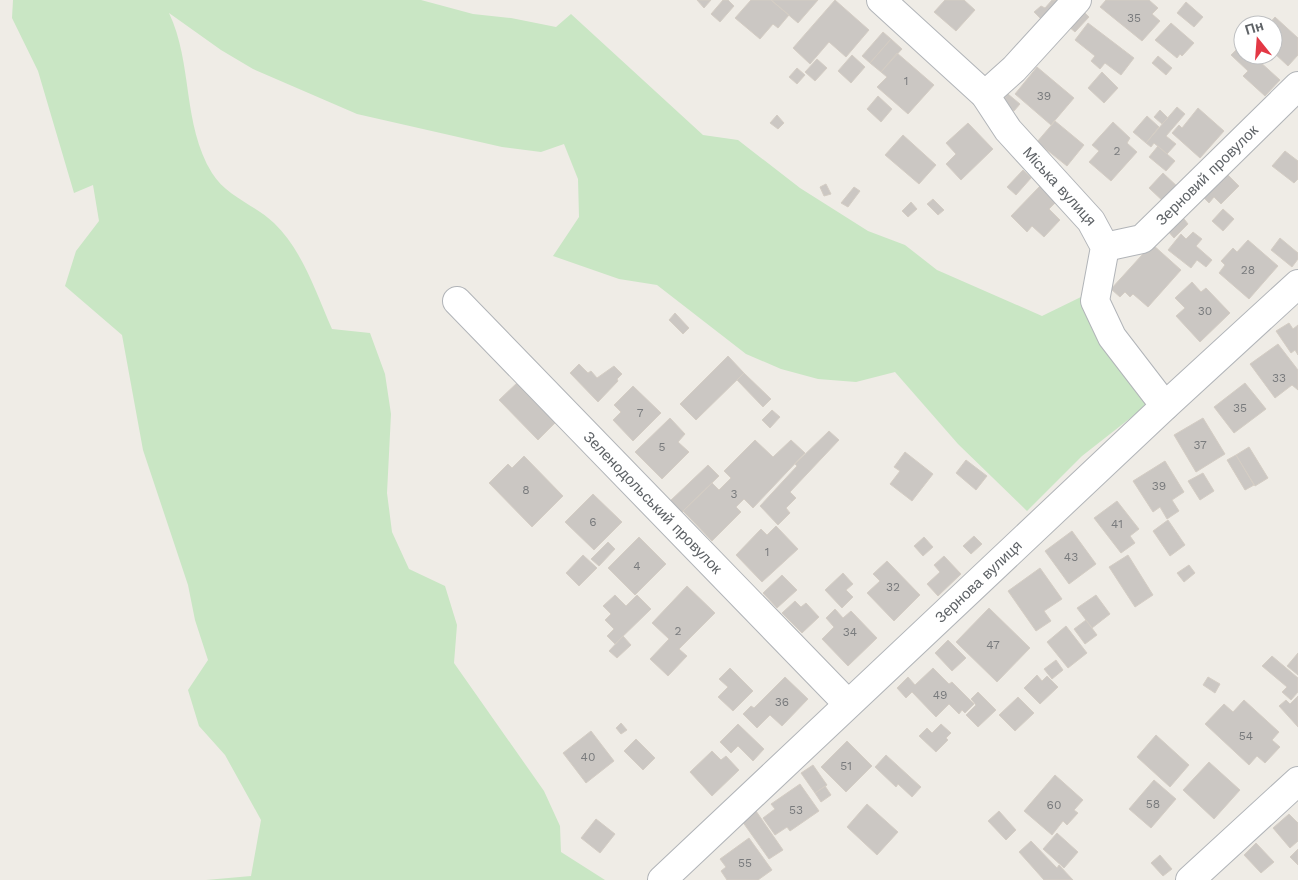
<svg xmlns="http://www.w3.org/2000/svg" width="1298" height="880" font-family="'Work Sans',sans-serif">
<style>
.green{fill:#c9e6c4}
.building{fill:#cbc7c3;stroke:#d4cdc4}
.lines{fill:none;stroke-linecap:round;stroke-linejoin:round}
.minor-casing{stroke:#b1b4b8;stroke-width:30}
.minor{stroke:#fff;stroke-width:28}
.labels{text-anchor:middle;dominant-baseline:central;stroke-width:4;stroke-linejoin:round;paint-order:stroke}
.number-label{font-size:12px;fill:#797b7d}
.street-label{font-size:15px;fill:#5e6266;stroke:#fff}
</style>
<rect width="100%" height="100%" fill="#efece6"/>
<!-- green -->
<path class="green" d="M13,0h408l52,14 38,4 45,9 15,-13 132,121 35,5 62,48 68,43 37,14 32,25 105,46 41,-20 17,41 47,68 -65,51 -55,55 -69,-67 -63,-72 -39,10 -38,-3 -37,-10 -35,-15 -89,-69 -38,-6 -66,-23 26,-39 -1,-38 -14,-35 -23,8 -39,-5 -145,-33 -104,-45 -32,-19 -52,-37c24,50 13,111 43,160 14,23 43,32 62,50 29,28 42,70 58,106l38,4 15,41 6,40 -4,79 5,39 17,37 36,17 12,39 -3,38 90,128 16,35 1,26 44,28h-399l45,-4 10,-56 -36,-65 -26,-29 -11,-36 20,-30 -13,-40 -7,-35 -45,-135 -21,-115 -57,-49 11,-35 23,-30 -6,-36 -19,8 -36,-122 -26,-53z"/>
<!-- building -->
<path class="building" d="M697,0h14l-7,8z
M723,0h5l6,6 -14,16 -9,-8z
M751,0h20l18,15 -11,13 -5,-4 -13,15 -25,-21z
M771,0h47l-20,23z
M835,0l34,30 -23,27 -17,-15 -19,22 -17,-16z
M945,0h19l11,10 -19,21 -22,-19z
M1052,0h9l-16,23 -11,-11 7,-6 4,2z
M1106,0h43l9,8 -6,6 8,7 -18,20 -42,-34z
M1186,2l17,15 -9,10 -17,-14z
M1083,11l6,6 -14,15 -7,-6z
M1275,17l23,21v17l-10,11 -15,-14v-27h-5z
M1088,23l46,35 -13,17 -16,-12 -5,6 -9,-8 4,-5 -20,-16z
M1171,23l23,20 -12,13 -2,-2 -3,4 -22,-18z
M883,32l8,7 -21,24 -8,-7z
M891,39l11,10 -21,23 -11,-9z
M1239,47l4,3v5h20l-5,5 22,20 -15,16 -22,-20 5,-5 -17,-16z
M897,53l37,32 -26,29 -31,-27 10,-10 -6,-5z
M852,55l13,12 -14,16 -13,-12z
M1158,56l14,12 -6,7 -14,-12z
M817,59l10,9 -12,13 -10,-9z
M1037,67l37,31 -23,27 -36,-31z
M797,68l8,7 -8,9 -8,-7z
M1102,72l16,16 -14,15 -16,-15z
M1008,94l12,10 -6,7 -12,-10z
M878,96l14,13 -11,13 -14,-13z
M1177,107l8,7 -19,22 10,8 -9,10 -13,-11 -3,4 -5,-4z
M1198,108l26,23 -24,27 -28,-25 7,-8 3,3z
M1160,110l8,8 -6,6 -8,-7z
M777,115l7,8 -6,6 -8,-6z
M1147,116l12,11 -13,16 -13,-11z
M1055,121l29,24 -17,21 -30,-24z
M1113,122l17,16 -3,5 10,9 -26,29 -22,-19 10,-11 -7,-6z
M968,123l25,26 -32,31 -15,-16 10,-10 -10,-11z
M903,135l33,30 -17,19 -34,-29z
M1158,146l17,15 -9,10 -17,-14z
M1285,151l13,10v18l-4,4 -22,-17z
M1023,170l8,8 -15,17 -9,-8z
M1225,172l14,14 -18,18 -7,-7 -5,6 -7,-7z
M1163,173l17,16 -14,15 -17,-16z
M826,184l5,10 -7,2 -4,-9z
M1040,186l17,15 -8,8 11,11 -16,17 -12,-11 -5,6 -16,-16z
M854,187l6,4 -12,16 -7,-4z
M933,199l11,11 -6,5 -11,-11z
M911,202l6,7 -9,8 -6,-6z
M1223,209l11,10 -11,12 -11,-10z
M1181,215l7,9 -14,14 -8,-9z
M1193,232l9,7 -6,7 16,14 -6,7 -9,-7 -6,8 -23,-18 13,-16 5,5z
M1280,238l18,15v6l-6,8 -21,-17z
M1248,240l30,26 -29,33 -30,-26 6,-8 -4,-4 12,-13 4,4z
M1152,244l29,26 -33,37 -15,-13 -3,3 -5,-5 -5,5 -9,-8z
M1192,282l9,10 5,-4 24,25 -30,29 -24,-26 9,-8 -10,-10z
M675,313l14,15 -6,6 -14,-14z
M1289,323l4,6 5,-4v30l-3,-5 -4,3 -15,-22z
M1278,344l20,26v20l-6,-5 -17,13 -25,-34z
M728,356l16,17 -48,47 -16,-16z
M579,364l9,9 3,-2 6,7 17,-12 8,8 -5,5 1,2 -20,21 -28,-29z
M744,373l27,26 -8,8 -26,-27z
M519,381l39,39 -20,20 -39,-40z
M1245,383l21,26 -32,24 -20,-26z
M633,386l28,27 -28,28 -20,-21 8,-8 -7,-7z
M772,410l8,7 -10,11 -8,-8z
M670,418l15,16 -7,8 11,10 -27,27 -27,-27z
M1203,418l22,36 -29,18 -22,-37z
M829,431l10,9 -49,52 6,6 -10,10 4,5 -12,12 -18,-19 37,-40 -2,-2z
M755,440l18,17 18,-17 14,13 -52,55 -9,-9 -8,8 5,5 -29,29 -29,-30 29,-28 7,7 12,-12 -7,-7z
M1249,447l19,31 -13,8 -19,-31z
M905,452l28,22 -21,27 -22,-17 10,-13 -6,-4z
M1236,455l18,30 -9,5 -18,-30z
M524,456l39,40 -31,31 -43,-44 19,-19 4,4z
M966,460l21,16 -11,14 -20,-17z
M1165,461l19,31 -12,8 7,11 -12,8 -7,-12 -7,5 -20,-31z
M708,465l11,11 -39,38 -11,-12z
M1203,473l11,18 -14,9 -12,-19z
M593,494l29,28 -28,28 -29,-28z
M1117,501l22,28 -9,7 5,7 -14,10 -27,-35z
M1168,520l17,25 -15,11 -17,-25z
M776,526l22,23 -36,33 -26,-27 25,-26 6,6z
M1072,531l24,33 -27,20 -24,-33z
M974,536l8,8 -11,10 -8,-8z
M639,537l27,27 -31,31 -27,-27z
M924,537l9,10 -10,9 -9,-10z
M608,542l7,7 -16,17 -8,-7z
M583,555l14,13 -18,18 -13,-13z
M1128,555l25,40 -18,12 -26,-40z
M944,556l17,18 -23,22 -11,-12 13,-12 -6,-7z
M887,561l33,34 -26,26 -27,-28 13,-12 -7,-7z
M1189,565l6,8 -11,9 -7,-9z
M1040,568l22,31 -18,12 7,10 -15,10 -28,-40z
M843,573l10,11 -7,6 7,7 -11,11 -17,-18z
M782,575l15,15 -20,18 -14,-15z
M687,586l28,27 -36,36 8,7 -19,20 -18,-17 19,-20 -17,-16z
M615,595l11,11 11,-11 14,14 -36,35 -8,-8 7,-7 -9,-9 6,-6 -8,-8z
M1096,595l14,19 -18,14 -15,-20z
M795,601l6,6 5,-4 13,14 -17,16 -20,-20z
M989,608l41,40 -33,34 -41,-40z
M835,609l8,9 8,-7 26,27 -29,28 -26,-27 12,-12 -8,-9z
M1086,620l11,15 -12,9 -11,-15z
M1066,626l21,27 -19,15 -21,-26z
M623,636l8,9 -14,13 -8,-7z
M948,640l18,18 -14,13 -17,-18z
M1298,653v22l-11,-9z
M1272,656l26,22v14l-7,8 -9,-8 5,-5 -25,-21z
M1056,660l7,10 -11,9 -8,-10z
M730,668l23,23 -20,20 -15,-14 10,-10 -9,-8z
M933,668l16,16 3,-2 22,22 -9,9 -3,-3 -3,4 -10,-10 -13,13 -24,-25 -6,6 -9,-10 11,-11 7,8z
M1037,675l5,6 5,-5 11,11 -18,17 -16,-16z
M785,677l23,22 -26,27 -12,-11 -13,13 -14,-14 8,-8 3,2z
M1208,677l12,7 -5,9 -12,-8z
M978,692l18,18 -18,17 -12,-12 10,-10 -5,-6z
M1298,696v31l-19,-21 7,-6 4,4z
M1018,697l16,16 -19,18 -16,-16z
M1244,700l35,32 -7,8 8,7 -15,16 -8,-7 -8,9 -44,-41 19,-20 9,8z
M621,723l6,7 -6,4 -5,-6z
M738,724l26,25 -11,12 -15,-15 -7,7 -11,-11z
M941,724l10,9 -5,5 2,2 -12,12 -17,-16 8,-8 5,5z
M591,731l23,30 -28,22 -23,-30z
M1156,735l33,30 -19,22 -33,-30z
M636,739l19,19 -12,12 -19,-19z
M847,741l25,25 -26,26 -25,-25z
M712,751l9,9 5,-4 13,14 -27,26 -22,-24z
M886,755l35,32 -9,10 -14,-13 -2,3 -21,-20z
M1209,762l31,28 -26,29 -31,-29z
M813,765l14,20 -12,8 -14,-20z
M1055,775l28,25 -9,10 4,3 -11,12 -4,-4 -11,14 -28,-24z
M1154,780l22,19 -25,29 -22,-19z
M800,784l19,27 -29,20 -3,-4 -12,8 -12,-17 12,-9 -4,-5z
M825,786l6,9 -10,7 -6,-9z
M867,804l31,28 -21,23 -30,-28z
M756,811l27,39 -14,9 -27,-38z
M999,811l17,19 -10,10 -18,-19z
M1289,814l9,9v18l-8,7 -17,-20z
M596,819l19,15 -15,19 -19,-15z
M1057,833l21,19 -14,16 -21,-19z
M749,838l23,32 -14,10h-31l-6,-9 5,-4 -6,-8z
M1031,841l26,27 2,-3 14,15h-29l-25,-28z
M1256,843l18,19 -13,11 -17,-18z
M1298,849v16l-8,-8z
M1160,855l12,14 -9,7 -12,-13z"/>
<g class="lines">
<!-- minor casing -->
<g class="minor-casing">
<g id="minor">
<path id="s1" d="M881,0l104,95 23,35 83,91 14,26 -10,54 17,36 53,69"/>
<path d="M985,95l29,-26 63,-69"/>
<path id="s2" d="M1105,247l37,-8 156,-153"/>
<path id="s3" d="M457,301l391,403"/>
<path id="s4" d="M662,880l503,-474 133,-122"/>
<path d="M1190,880l108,-99"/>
</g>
</g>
<!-- minor -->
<use href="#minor" class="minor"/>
</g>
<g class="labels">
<!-- number labels -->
<g class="number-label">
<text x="1134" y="18">35</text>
<text x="906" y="81">1</text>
<text x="1044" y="96">39</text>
<text x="1117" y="151">2</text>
<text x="1248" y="270">28</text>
<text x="1205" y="311">30</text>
<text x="1279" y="378">33</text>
<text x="1240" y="408">35</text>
<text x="640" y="413">7</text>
<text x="1200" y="445">37</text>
<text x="662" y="447">5</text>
<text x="1159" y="486">39</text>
<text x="526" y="490">8</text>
<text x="734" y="494">3</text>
<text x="593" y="522">6</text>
<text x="1117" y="524">41</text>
<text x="767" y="552">1</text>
<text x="1071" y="557">43</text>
<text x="637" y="566">4</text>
<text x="893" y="587">32</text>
<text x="678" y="631">2</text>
<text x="850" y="632">34</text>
<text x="993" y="645">47</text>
<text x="940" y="695">49</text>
<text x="782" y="702">36</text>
<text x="1246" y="736">54</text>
<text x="588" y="757">40</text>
<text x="846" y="766">51</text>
<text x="1153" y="804">58</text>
<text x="1054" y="805">60</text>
<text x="796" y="810">53</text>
<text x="745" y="863">55</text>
</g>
<!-- street labels -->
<g class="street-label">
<text stroke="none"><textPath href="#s2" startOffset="129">Зерновий провулок</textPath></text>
<text stroke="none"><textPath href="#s1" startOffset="259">Міська вулиця</textPath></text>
<text stroke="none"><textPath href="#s3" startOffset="281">Зеленодольський провулок</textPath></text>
<text stroke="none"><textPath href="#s4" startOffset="435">Зернова вулиця</textPath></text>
</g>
</g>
<!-- north arrow -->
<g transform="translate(1258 40) rotate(343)"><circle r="24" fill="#ffffff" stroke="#bfc0c2"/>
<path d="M0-4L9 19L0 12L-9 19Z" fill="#e33845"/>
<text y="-8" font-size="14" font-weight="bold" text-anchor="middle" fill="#5e6266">Пн</text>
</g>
</svg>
